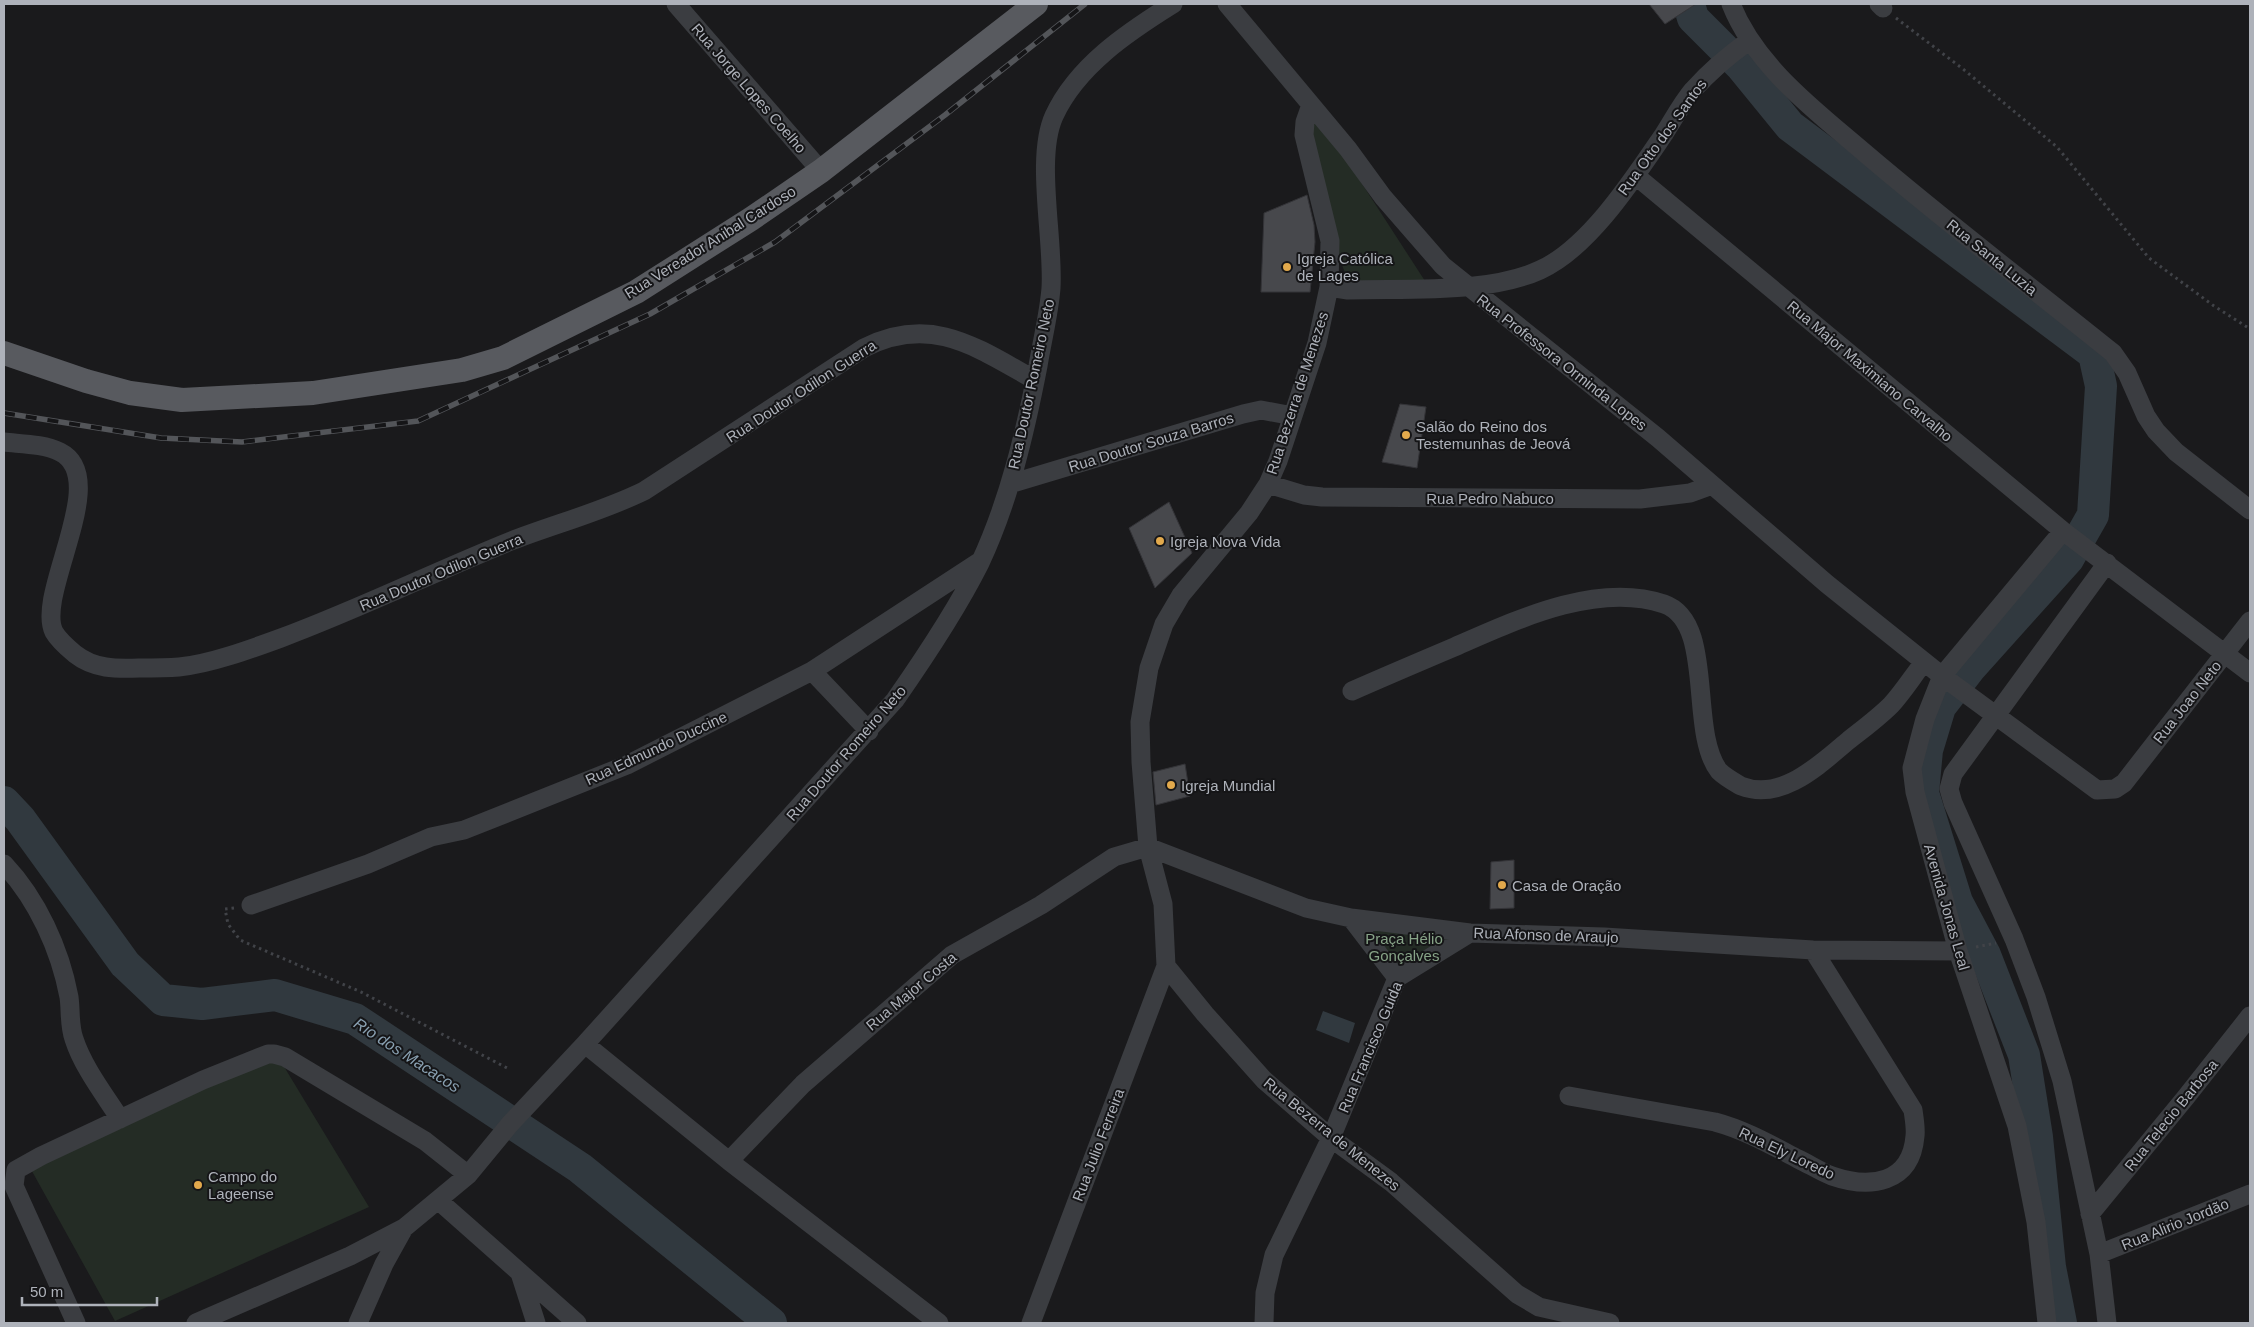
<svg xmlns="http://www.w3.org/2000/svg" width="2254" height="1327" font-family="Arial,sans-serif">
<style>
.green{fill:#242c25}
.water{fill:#31393f}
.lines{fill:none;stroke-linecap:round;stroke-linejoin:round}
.river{stroke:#31393f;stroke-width:32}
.building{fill:#47484c;stroke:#343438}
.path{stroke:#414348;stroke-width:3;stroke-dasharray:2.5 4;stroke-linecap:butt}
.minor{stroke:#3b3d41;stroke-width:19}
.major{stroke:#585a5f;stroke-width:24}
.rail-casing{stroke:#535559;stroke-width:5.5}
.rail{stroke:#151517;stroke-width:4;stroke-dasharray:11;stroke-linecap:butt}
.poi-dot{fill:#e2a94c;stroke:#151517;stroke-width:2}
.labels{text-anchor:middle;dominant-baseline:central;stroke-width:4;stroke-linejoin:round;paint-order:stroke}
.street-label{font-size:15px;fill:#aeb2ba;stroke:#151517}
.poi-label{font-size:15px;fill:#aeb2ba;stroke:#151517;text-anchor:start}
.park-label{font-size:15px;fill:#87a387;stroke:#151517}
.water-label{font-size:16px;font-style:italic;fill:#89a0b1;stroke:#151517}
</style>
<rect width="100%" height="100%" fill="#1a1a1c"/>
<!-- green -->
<path class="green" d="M1311,105l114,176 -74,6 -39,-94z
M1363,929l98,4 -60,38z
M277,1055l92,152 -254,114 -87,-157z"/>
<!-- water -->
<path class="water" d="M1323,1011l32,12 -6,20 -33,-13z"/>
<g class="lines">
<!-- river -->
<path class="river" d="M1689,4l4,14 48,48 49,60 304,228 7,32 -8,129 -25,44 -97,108 -31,40 -13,43 -4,43 34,109 28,53 39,100 13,82 13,130 11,56
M4,802l16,17 105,145 38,36 39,4 73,-9 80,24 225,149 191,155"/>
</g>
<!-- building -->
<path class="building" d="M1649,4h47l-31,20z
M1307,195l7,30 1,17 -5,50h-49l3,-79z
M1400,404l26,3 -9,61 -35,-6z
M1169,502l23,51 -37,35 -26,-60z
M1185,764l5,32 -34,9 -3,-33z
M1514,860v48l-24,1 1,-47z"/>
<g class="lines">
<!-- path -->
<path class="path" d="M1896,18l67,51 94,78 92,111 65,48 36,23
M234,908l-9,1 3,15 12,16 121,52 146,76
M1976,947l20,-4"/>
<!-- minor -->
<path class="minor" d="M676,4l145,167
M1227,4l121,145 35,48 60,69 215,172 169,146 115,92 155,114 18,-1 9,-6 126,-162
M1731,4c25,63 85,107 135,150 81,69 165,133 247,199l14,20 19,43 10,15 20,21 74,58
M1879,4l4,4
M1311,105l-6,17 -1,13 26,106 -1,46 -12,56 -39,118 -10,23 -19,29 -68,82 -17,29 -15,44 -9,54 1,40 7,85 15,57 3,62 39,48 59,66 67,58 60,44 126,112 22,13 71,16
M1636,176l427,355 187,142
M1329,287l19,3c58,-2 140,4 192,-20 49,-22 94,-92 124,-136 9,-14 18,-31 29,-44 17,-19 36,-35 57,-50
M4,442c17,2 40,2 56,10 52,26 -25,142 -6,180 4,7 15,17 21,22 19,15 41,15 64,14 13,0 27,0 40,-1 31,-3 72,-18 102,-29 78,-29 153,-66 230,-97 44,-17 90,-29 133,-50l220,-143c67,-34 112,-1 171,32
M1010,484l233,-70 18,-4 32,6
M1268,484l36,11 18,2 318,2 50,-6 22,-8
M812,671l57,60
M1352,691c34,-15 67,-29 100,-43 62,-27 144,-67 212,-44 52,18 24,127 55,167 6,6 15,11 22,15 41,16 79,-22 108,-46 14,-11 29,-22 42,-35 12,-13 22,-29 33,-43
M4,864c33,35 56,85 65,133 2,14 0,28 5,42 9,28 30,55 46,80
M251,905l117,-41 63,-27 33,-7 163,-65 185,-94 167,-109
M1351,918l46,60
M585,1044l144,117 210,162
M1569,1096l146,26c30,8 56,23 83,37 11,5 23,13 34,17 38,13 79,8 83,-40 1,-8 -1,-18 -2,-26l-100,-160
M729,1161l74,-77 149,-129 89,-50 73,-48 34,-10 158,61 45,10 119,15 134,4 209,13 145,1
M439,1201l138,122
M2090,1214l96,-117 64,-81
M2099,1254l151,-60
M520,1273l16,50
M76,1323l-62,-137 2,-16 25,-14 162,-76 65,-26h6l11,3 140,84 43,34
M196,1323l154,-67 54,-28 64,-53 42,-51 75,-80 310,-344c30,-43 61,-89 85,-137 29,-62 45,-130 58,-197 4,-25 11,-52 13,-78 3,-49 -16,-130 3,-172 23,-50 74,-84 119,-112
M358,1323l26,-59 20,-36
M1031,1323l135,-357
M1264,1323l1,-30 9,-38 57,-117 66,-160 73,-45
M2047,1323l-11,-101 -19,-96 -59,-175 -43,-159 -3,-24 13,-49 17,-43 121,-145
M2107,1323l-8,-69 -37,-173 -26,-84 -22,-58 -61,-136 -4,-14 4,-15 154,-211"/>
<!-- major -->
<path class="major" d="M4,353l82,28 44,12 52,7 131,-7 149,-23 41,-12 133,-66 115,-73 70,-48 215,-167"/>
<!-- rail casing -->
<g class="rail-casing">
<path id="rail" d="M4,413l157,25 81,4 176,-21 232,-107 125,-72 170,-127 140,-111"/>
</g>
<!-- rail -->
<use href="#rail" class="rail"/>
</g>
<!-- markers -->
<g class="poi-dot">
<circle cx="1287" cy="267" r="5"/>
<circle cx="1406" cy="435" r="5"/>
<circle cx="1160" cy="541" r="5"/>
<circle cx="1171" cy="785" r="5"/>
<circle cx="1502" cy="885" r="5"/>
<circle cx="198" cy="1185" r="5"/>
</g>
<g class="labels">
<!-- street labels -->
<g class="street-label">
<text transform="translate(749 88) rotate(49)">Rua Jorge Lopes Coelho</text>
<text transform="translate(1662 137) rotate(-54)">Rua Otto dos Santos</text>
<text transform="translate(710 242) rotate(-32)">Rua Vereador Anibal Cardoso</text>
<text transform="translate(1992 257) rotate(39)">Rua Santa Luzia</text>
<text transform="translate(1562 362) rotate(38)">Rua Professora Orminda Lopes</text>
<text transform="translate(1870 371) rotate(40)">Rua Major Maximiano Carvalho</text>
<text transform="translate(1031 384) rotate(-78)">Rua Doutor Romeiro Neto</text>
<text transform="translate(801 391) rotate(-33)">Rua Doutor Odilon Guerra</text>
<text transform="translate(1297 393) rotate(-72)">Rua Bezerra de Menezes</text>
<text transform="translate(1151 442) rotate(-17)">Rua Doutor Souza Barros</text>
<text x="1490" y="498">Rua Pedro Nabuco</text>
<text transform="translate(441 572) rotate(-23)">Rua Doutor Odilon Guerra</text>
<text transform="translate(2187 702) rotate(-52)">Rua Joao Neto</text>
<text transform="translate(656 748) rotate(-25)">Rua Edmundo Duccine</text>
<text transform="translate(846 753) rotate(-49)">Rua Doutor Romeiro Neto</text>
<text transform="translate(1947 907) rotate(74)">Avenida Jonas Leal</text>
<text transform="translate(1546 935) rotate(2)">Rua Afonso de Araujo</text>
<text transform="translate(911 991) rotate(-40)">Rua Major Costa</text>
<text transform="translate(1370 1047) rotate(-67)">Rua Francisco Guida</text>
<text transform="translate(2171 1115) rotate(-51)">Rua Telecio Barbosa</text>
<text transform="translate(1332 1134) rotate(39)">Rua Bezerra de Menezes</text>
<text transform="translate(1098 1145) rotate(-69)">Rua Julio Ferreira</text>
<text transform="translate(1787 1153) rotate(25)">Rua Ely Loredo</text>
<text transform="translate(2175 1224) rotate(-22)">Rua Alirio Jordão</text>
</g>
<!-- poi labels -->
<g class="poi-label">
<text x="1297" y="258">Igreja Católica<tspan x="1297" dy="17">de Lages</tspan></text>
<text x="1416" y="426">Salão do Reino dos<tspan x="1416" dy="17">Testemunhas de Jeová</tspan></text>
<text x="1170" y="541">Igreja Nova Vida</text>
<text x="1181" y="785">Igreja Mundial</text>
<text x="1512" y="885">Casa de Oração</text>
<text x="208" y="1176">Campo do<tspan x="208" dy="17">Lageense</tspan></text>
</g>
<!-- park labels -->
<g class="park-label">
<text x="1404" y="938">Praça Hélio<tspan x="1404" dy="17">Gonçalves</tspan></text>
</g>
<!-- water labels -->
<g class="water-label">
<text transform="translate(407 1055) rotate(33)">Rio dos Macacos</text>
</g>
</g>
<!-- border -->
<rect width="2254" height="1327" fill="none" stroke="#aeb2ba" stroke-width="10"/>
<!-- scale -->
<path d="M22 1297v8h135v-8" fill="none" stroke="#aeb2ba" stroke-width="2.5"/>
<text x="30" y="1297" font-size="15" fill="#aeb2ba" stroke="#151517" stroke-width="4" paint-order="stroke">50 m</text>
</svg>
